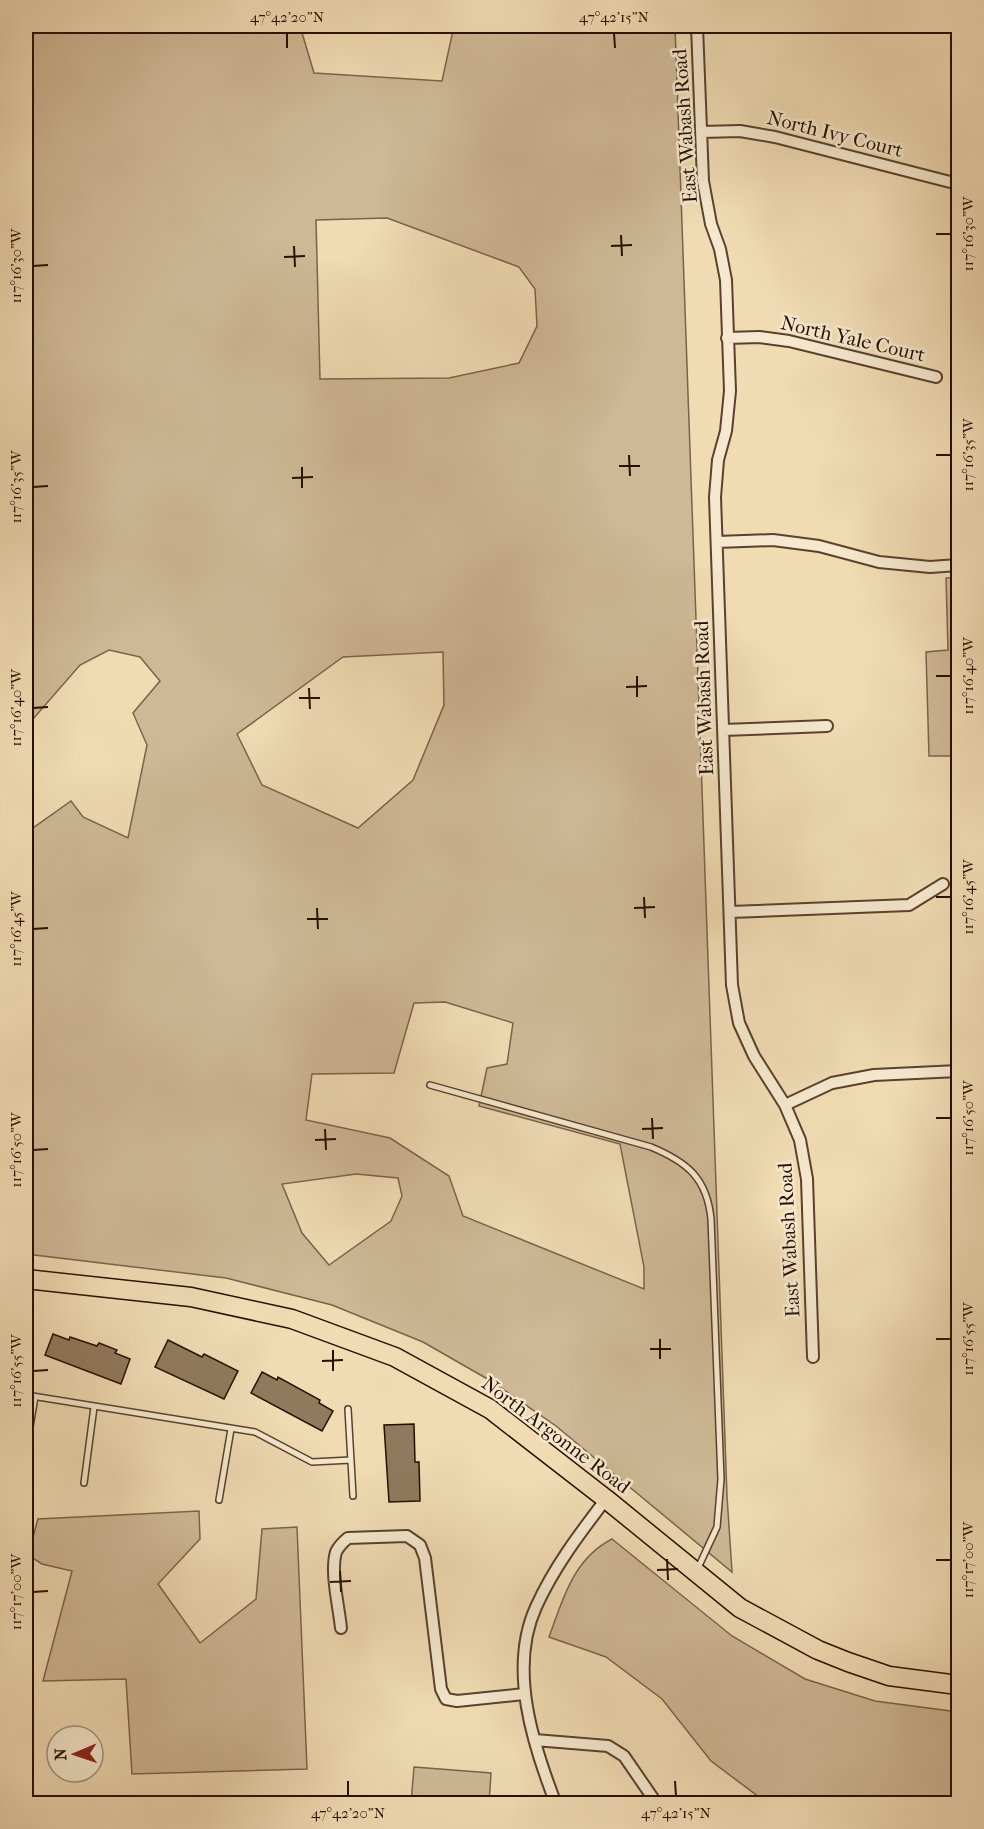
<svg xmlns="http://www.w3.org/2000/svg" width="984" height="1829" font-family="'IM FELL French Canon',serif">
<style>
.green{fill:#ceb895;stroke:#7b634a;stroke-width:1.5;fill-rule:evenodd}
.building{fill:#90795d;stroke:#280e00;stroke-width:1.5}
.lines{fill:none;stroke-linecap:round;stroke-linejoin:round}
.lane-casing{stroke:#5a412d;stroke-width:8}
.street-casing{stroke:#5a412d;stroke-width:14}
.primary-casing{stroke:#280e00;stroke-width:21}
.lane{stroke:#f5e8ce;stroke-width:5}
.street{stroke:#f5e8ce;stroke-width:10}
.primary{stroke:#f0dbb3;stroke-width:18}
.ticks{fill:none;stroke:#280e00;stroke-width:2}
.labels{text-anchor:middle;dominant-baseline:central;stroke-width:5;stroke-linejoin:round;paint-order:stroke}
.street-label{font-size:20px;fill:#280e00;stroke:#f5e8ce}
.neatline{fill:none;stroke:#280e00;stroke-width:2}
.ticks-label{font-size:15px;text-anchor:middle;fill:#280e00}
</style>
<rect width="100%" height="100%" fill="#f0dbb3"/>
<filter id="stains"><feTurbulence type="fractalNoise" baseFrequency=".00333" numOctaves="4"/><feColorMatrix values="0 0 0 0 .2 0 0 0 0 .09 0 0 0 0 .02 0 0 0 .5 -.17"/></filter>
<radialGradient id="worn" r=".72"><stop offset=".6" stop-color="#630" stop-opacity="0"/><stop offset="1" stop-color="#630" stop-opacity=".3"/></radialGradient>
<!-- green -->
<path class="green" d="M26,26h274l14,47 128,8 12,-55h221l52,1470 5,76 -176,-146 -65,-45 -68,-39 -91,-37 -106,-27 -200,-24v-421l45,-32 12,16 45,21 19,-93 -14,-32 27,-32 -20,-24 -31,-7 -29,15 -54,62zM387,218l132,49 16,22 2,37 -18,37 -70,15 -129,1 -4,-159zM443,652l1,53 -31,75 -55,48 -96,-43 -25,-51 106,-77zM445,1002l68,21 -6,41 -20,4 -8,38 141,38 24,123v22l-181,-73 -14,-40 -59,-38 -84,-18 6,-46 82,-1 20,-70zM356,1174l42,4 4,18 -11,25 -62,44 -27,-32 -20,-49z
M946,578h12v178h-29l-3,-104 22,-2z
M199,1511l1,28 -42,45 42,59 56,-44 6,-70 35,-2 10,242 -175,5 -6,-95 -83,2 29,-110 -30,-7 -14,-9 10,-36z
M612,1539l120,97 73,43 70,22 83,11v91h-191l-56,-42 -49,-62 -56,-42 -57,-20c14,-38 24,-78 63,-98z
M414,1767l77,6 -2,30h-78z"/>
<!-- building -->
<path class="building" d="M53,1334l16,6 1,-3 27,9 2,-3 18,7 -2,3 15,6 -9,25 -76,-29z
M168,1340l34,17 2,-3 34,17 -14,28 -69,-32z
M262,1372l15,8 1,-3 42,23 -1,3 14,8 -11,20 -71,-38z
M414,1424l1,38h4l1,39 -31,1 -5,-77z"/>
<g class="lines">
<!-- lane casing -->
<g class="lane-casing">
<path id="lane" d="M430,1085l221,62c36,15 56,31 60,72l10,260 -4,48 -19,41
M26,1395l229,37 57,30 39,-2
M348,1409l5,87
M26,1450l9,-53
M84,1483l10,-76
M219,1500l12,-71"/>
</g>
<!-- street casing -->
<g class="street-casing">
<path id="street" d="M697,26l6,155 8,43 9,25 6,31 4,111 -4,40 -8,29 -3,37 17,488 7,38 15,33 31,49 15,35 7,39 6,178
M701,132l39,-1 35,6 183,47
M727,338l32,-1 30,4 147,36
M717,542l56,-2 46,6 60,16 51,5 28,-2
M723,730l104,-4
M730,912l179,-7 34,-21
M785,1105l47,-22 42,-8 84,-4
M341,1628c-2,-21 -11,-56 -5,-76 3,-6 7,-10 12,-14l59,-2 13,9 5,13 16,131 5,10 11,2 67,-7
M535,1740l73,6 16,10 33,48
M556,1804c-23,-59 -48,-136 -20,-197 18,-40 44,-74 70,-108"/>
</g>
<!-- primary casing -->
<g class="primary-casing">
<path id="primary" d="M26,1279l165,18 101,22 103,38 95,52 116,90 134,109 78,42 30,12 41,14 69,9"/>
</g>
<!-- lane -->
<use href="#lane" class="lane"/>
<!-- street -->
<use href="#street" class="street"/>
<!-- primary -->
<use href="#primary" class="primary"/>
</g>
<!-- ticks -->
<path class="ticks" d="M287,33v15M614,33l1,15M936,234h15M621,235l1,21M294,246l1,21M611,246l21,-1M284,257l21,-1M33,266l15,-1M629,455l1,21M936,455h15M619,466h21M302,467v21M292,478l21,-1M33,487l15,-1M637,676v21M936,676h15M626,687l21,-1M309,688l1,21M299,698h21M33,708l15,-1M644,897l1,21M936,897h15M317,908l1,21M634,908l21,-1M307,919h21M33,929l15,-1M652,1118l1,21M936,1118h15M325,1129l1,21M642,1129l21,-1M315,1140l21,-1M33,1150l15,-1M660,1339v20M936,1339h15M650,1349h21M333,1350v21M322,1361l21,-1M33,1371l15,-1M667,1559l1,21M936,1560h15M657,1570l21,-1M340,1571l1,21M330,1582l21,-1M33,1592l15,-1M348,1781v15M675,1781l1,15"/>
<g class="labels">
<!-- street labels -->
<g class="street-label">
<text transform="translate(685 126) rotate(-94)">East Wabash Road</text>
<text transform="translate(835 134) rotate(14)">North Ivy Court</text>
<text transform="translate(853 339) rotate(13)">North Yale Court</text>
<text transform="translate(704 698) rotate(-92)">East Wabash Road</text>
<text transform="translate(789 1240) rotate(-93)">East Wabash Road</text>
<text transform="translate(556 1435) rotate(37)">North Argonne Road</text>
</g>
</g>
<!-- margin -->
<rect width="984" height="1829" fill="none" stroke="#f0dbb3" stroke-width="66"/>
<!-- north arrow -->
<g transform="translate(75 1754) rotate(268)"><circle r="28" fill="#f5e8ce" stroke="#a3917c" stroke-width="1.5"/>
<path d="M0-4.5L10 22L0 15L-10 22Z" fill="#8f2418"/>
<text y="-9" font-size="16" font-weight="bold" text-anchor="middle" fill="#280e00">N</text>
</g>
<rect x="33" y="33" width="918" height="1763" class="neatline"/>
<g class="ticks-label">
<text x="287" y="22">47°42'20"N</text>
<text x="614" y="22">47°42'15"N</text>
<text transform="translate(968 234) rotate(-90)" y="5">117°16'30"W</text>
<text transform="translate(16 266) rotate(-90)" y="5">117°16'30"W</text>
<text transform="translate(968 455) rotate(-90)" y="5">117°16'35"W</text>
<text transform="translate(16 487) rotate(-90)" y="5">117°16'35"W</text>
<text transform="translate(968 676) rotate(-90)" y="5">117°16'40"W</text>
<text transform="translate(16 708) rotate(-90)" y="5">117°16'40"W</text>
<text transform="translate(968 897) rotate(-90)" y="5">117°16'45"W</text>
<text transform="translate(16 929) rotate(-90)" y="5">117°16'45"W</text>
<text transform="translate(968 1118) rotate(-90)" y="5">117°16'50"W</text>
<text transform="translate(16 1150) rotate(-90)" y="5">117°16'50"W</text>
<text transform="translate(968 1339) rotate(-90)" y="5">117°16'55"W</text>
<text transform="translate(16 1371) rotate(-90)" y="5">117°16'55"W</text>
<text transform="translate(968 1560) rotate(-90)" y="5">117°17'00"W</text>
<text transform="translate(16 1592) rotate(-90)" y="5">117°17'00"W</text>
<text x="348" y="1818">47°42'20"N</text>
<text x="676" y="1818">47°42'15"N</text>
</g>
<rect width="100%" height="100%" filter="url(#stains)"/>
<rect width="100%" height="100%" fill="url(#worn)"/>
</svg>
